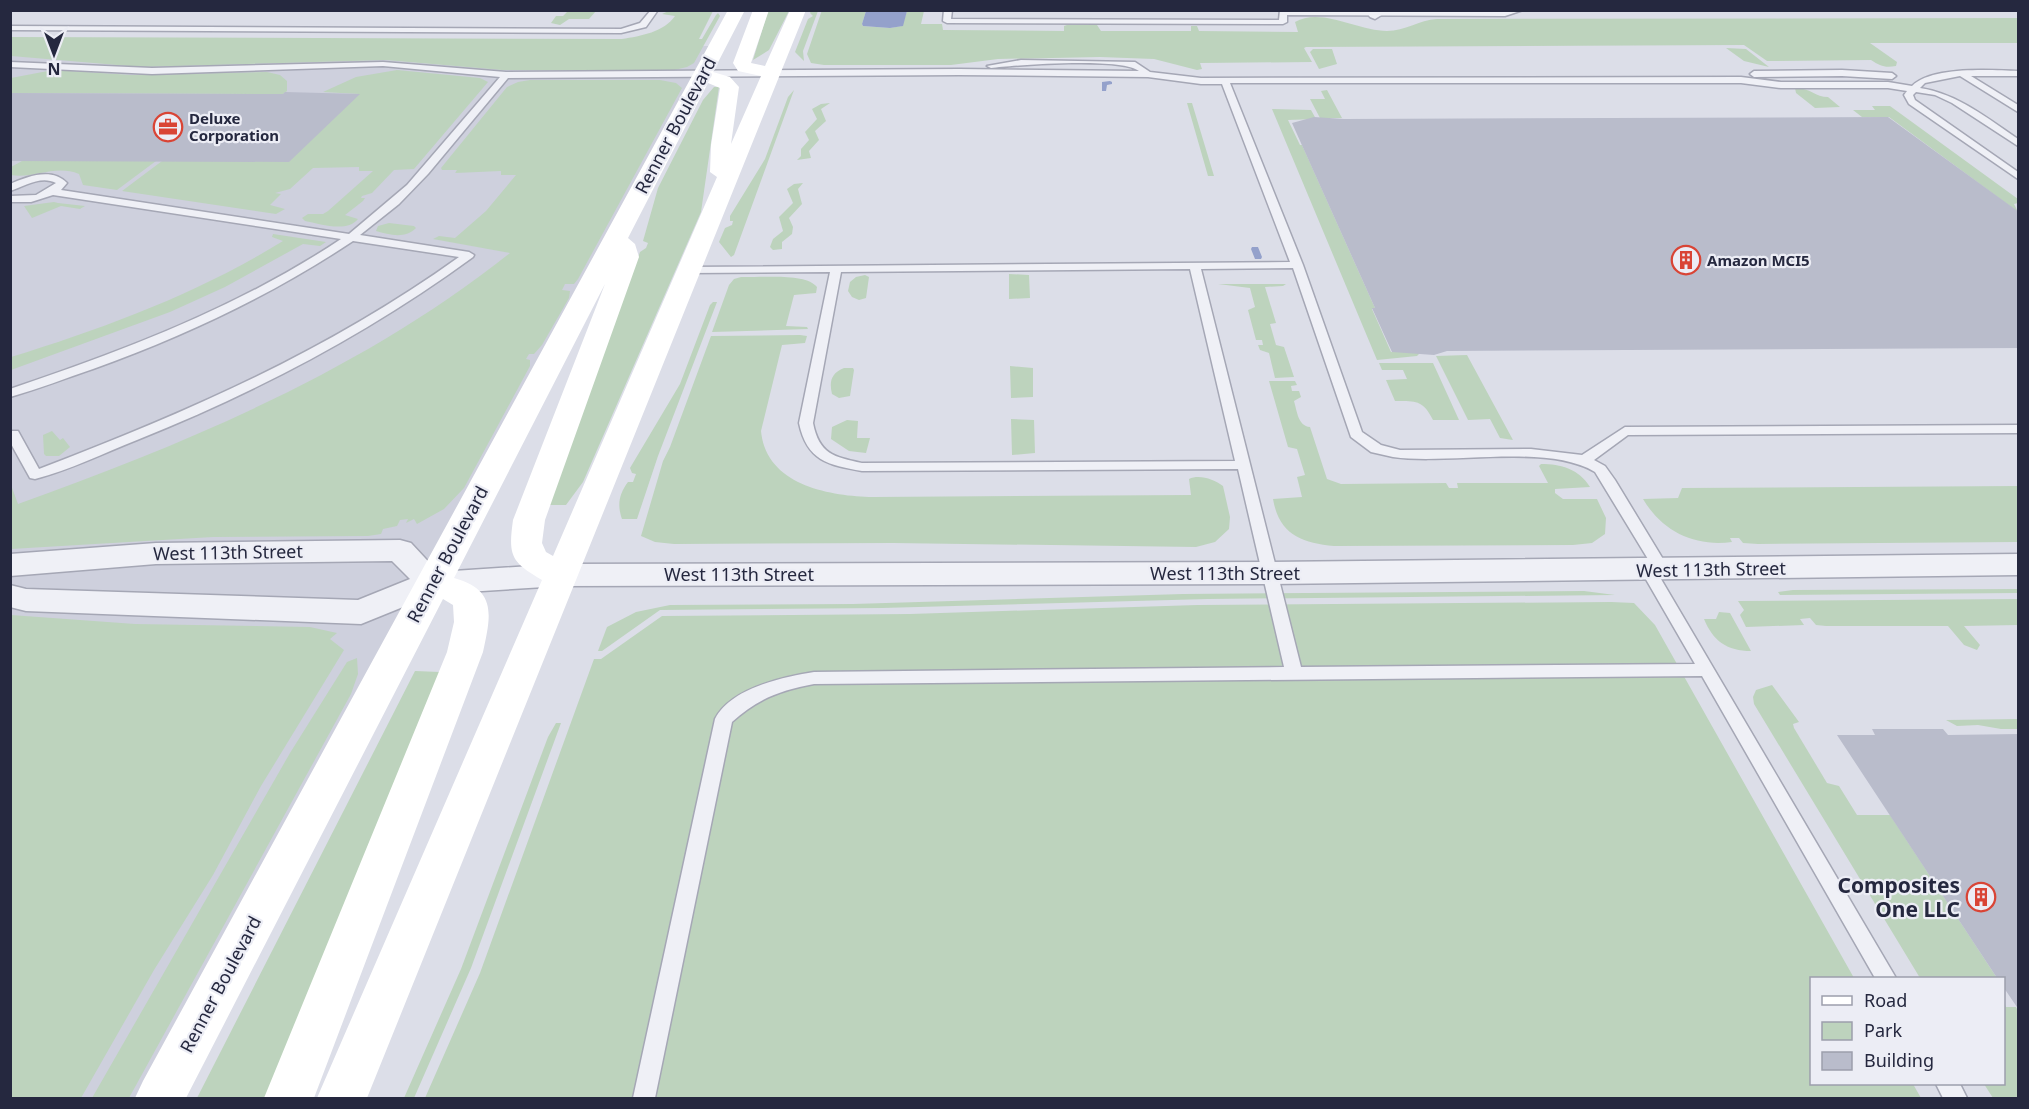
<svg xmlns="http://www.w3.org/2000/svg" width="2029" height="1109" font-family="'Noto Sans',sans-serif">
<style>
.built{fill:#ced0dd}
.green{fill:#bdd3bd}
.water{fill:#94a1cb}
.lines{fill:none;stroke-linecap:round;stroke-linejoin:round}
.stream{fill:#94a1cb;fill-rule:evenodd}
.building{fill:#b9bccb}
.service-casing{stroke:#a5a7b5;stroke-width:3}
.minor-casing{stroke:#a5a7b5;stroke-width:3}
.service{fill:#eff0f6;fill-rule:evenodd}
.minor{fill:#eff0f6;fill-rule:evenodd}
.secondary{fill:#fff;fill-rule:evenodd}
.labels{text-anchor:middle;dominant-baseline:central;stroke-width:4.5;stroke-linejoin:round;paint-order:stroke}
.far-poi-label{font-size:15px;font-weight:bold;fill:#25283f;stroke:#ecedf5;text-anchor:start}
.street-label{font-size:18px;fill:#25283f;stroke:#ecedf5}
.near-poi-label{font-size:21px;font-weight:bold;fill:#25283f;stroke:#ecedf5;text-anchor:end}
</style>
<rect width="100%" height="100%" fill="#dcdee8"/>
<!-- built -->
<path class="built" d="M11,45l706,1 -557,1052h-149z"/>
<!-- green -->
<path class="green" d="M671,10l42,1 -14,28h3l14,-24 2,-2 2,3 -26,47 -7,4 -17,4 -168,-1 -116,-10 -245,7 -130,-11v-19l611,2c19,-3 42,-7 53,-23l-13,-2z
M822,10l44,1 -4,13 1,2 27,2 12,-2 5,-15h17l-3,13h21l1,6 121,1v-5l3,-1h30l4,6h90v-5h6l2,5 99,1 -3,-10c26,-15 63,9 92,9 18,0 32,-11 50,-12l581,-1v25h-148l27,19 -1,4c-11,2 -16,0 -25,-6l-104,1 -23,-16 -438,2 -2,1 8,14 -112,1 2,6 -5,1 -43,-11 -54,-2 -102,2 -47,6h-127l-13,-2 -4,-9z
M568,11v-1l28,1 -7,8h-20l-9,6 -9,-2 5,-7h7z
M768,11h21l-20,39 -16,10z
M811,11h7l-15,40 1,10 -9,-9 13,-33 5,-3 -3,-3z
M1726,48l20,1 23,18 -25,-6z
M1313,49h19l5,15 -18,5 -9,-17z
M53,70l79,5 135,-3 13,3 7,6v10l-4,3 -272,-1v-15z
M397,70l83,8 8,4 -74,87 -20,1 -22,23 -10,3 -1,2h4l-2,3 -18,14 13,4c-11,14 -38,5 -53,2l-3,-3 6,-4h15l5,-3 45,-40h-14v-4l-46,1 -23,21 -15,4 6,1 -11,11 15,4 -9,5 -154,-23 40,-30 197,-67 -36,-2 33,-15z
M530,80h130l16,3 6,5 -104,191 -4,5h-9l-3,6 8,1 -1,7 -27,47 -8,9h-5l-3,5 4,1v6l-66,122 -20,21 -27,15 -3,-5 -8,4 2,-4 -8,1 -3,6 -14,3 -2,5 -13,2 -155,1 -202,12v-64l7,19c175,-63 346,-135 492,-251l-77,-14 6,-3 16,2 31,-27 30,-36h-15v-4l-46,2 2,-3h-15l-1,-2 66,-81 11,-5z
M714,87h5l-18,125 -118,270 -17,23h-17l91,-253 6,-4 2,-5 -5,-2 15,-53 45,-88z
M1795,88c14,-1 20,9 33,9l12,10 -25,1 -19,-15z
M794,90l-60,165 -3,2 -12,-15 6,-14 7,-3 1,-4h-3v-5l35,-57 23,-62z
M1327,90l15,28h-22l-10,-19h15l-4,-8z
M830,103l-9,6 5,12 -11,10 4,9 -10,11 2,7 -14,2 4,-4v-7l8,-9 -4,-8 12,-13 -5,-10 9,-5z
M1187,103h5l22,73h-6z
M1872,106h18l128,93v4l-4,1 4,8 -129,-95h-27l-9,-7h22z
M1272,109l39,1 5,9 -28,1 12,25h2l73,163 -3,1 19,43h30l-4,4 -40,4z
M22,161h134l-39,29 -34,-5 -4,-11c-24,-10 -45,5 -68,1v-8z
M803,183l-5,6 4,15 -13,14 4,9 -1,7 -10,8v7l-9,1 -3,-3 3,-8 10,-8 -4,-14 14,-14 -6,-14 7,-5z
M54,202l4,1 27,3 -5,3 -19,-3 -29,12 -8,-12z
M389,223l25,3 2,2c-10,11 -27,7 -40,3l2,-5z
M273,234l53,8 -6,4 -17,-2 -78,43 -55,25 -159,58v-13c94,-29 188,-64 272,-116l-11,-4z
M1009,274l20,1 1,23 -21,1z
M865,275l4,2 -3,21 -7,2 -7,-3 -4,-6 2,-9 6,-5z
M741,277c19,1 65,-5 76,10l-1,6 -22,2 -8,31 21,1 1,2 -96,3 17,-47 5,-6z
M1218,284h68l-3,2 -18,1 11,36 -6,1 6,21 8,2 10,30 -19,1 -6,-25 -9,-3 -2,-5h5l-1,-5h-6l-8,-30 7,-3 -5,-19z
M713,302h4l-59,154 -21,63h-15c-5,-14 -3,-25 6,-37h5l3,-8 -4,-1 -2,-5 50,-84 30,-79z
M800,335l7,1 -2,7 -23,2 -21,86c5,54 68,65 112,66l318,-2 -2,-16c10,-5 25,0 34,7l7,31 -1,12 -14,13 -19,5 -303,-4 -219,1 -19,-2 -14,-6 22,-75 7,-14 41,-111z
M1467,355l46,85 -13,-2 -10,-19 -22,1 -32,-64z
M1379,363h54l26,57h-26c-10,-20 -17,-19 -38,-19l-9,-21 21,-1 -4,-9h-21z
M1010,366l23,2v29l-22,1z
M844,368h9l1,2 -4,26 -11,2 -7,-4c-3,-12 -1,-21 12,-26z
M1269,381h26l2,4 -6,1 1,5h7l2,6 -7,4c3,10 4,25 16,26l17,52 14,5 105,-1 3,5h9l-1,-5h91l-9,-17 2,-2c20,0 38,5 49,23l-35,2v4l8,6h34l9,19 -1,16 -13,9 -19,2 -239,1c-33,-3 -55,-12 -61,-47l29,-2 -5,-20 8,-2 -8,-26 -9,-2z
M1011,419l23,1 1,33 -23,2z
M847,420l11,1 -1,17h13l-4,15 -17,-2 -18,-12 1,-12z
M52,431l8,9 3,-2 7,9 -11,9h-13l-2,-2 -1,-19z
M2018,486v56l-260,2 -15,-1 -4,-5h-9l2,4c-38,5 -70,-11 -89,-43l35,-1 4,-10z
M2018,589v4l-238,2 -2,-3 15,-2z
M1584,591l31,4 -407,4 -326,9 -222,2 -58,41h-4l9,-24 29,-15 34,-7 183,-1 330,-10z
M2018,599v26l-54,1 16,19 -3,5 -13,-5 -16,-19h-122l-10,-1 -6,-7 -10,1 4,6 -58,2 -6,-12 4,-5 -6,-9z
M1611,602l23,1 21,22 199,353h-42v106h101l8,14h-1496l55,-125 114,-314h7l61,-43 248,-2 287,-9z
M1719,612l11,1 21,38c-24,0 -38,-10 -47,-32h12z
M11,615l124,9 175,3 27,6 -7,6 14,11 -83,136 -48,89 -59,95 -73,128h-70z
M357,658l1,16 -7,20 -222,404h-37l198,-345 57,-91z
M415,671l25,1 -172,426h-71z
M1772,685l27,37 -6,2 1,4 33,55 12,3 18,29h33l107,163h-77l-166,-274 -1,-7 3,-7z
M2018,719v10h-17l-23,-4 -21,1 -11,-6z
M556,723h5l-90,245 -57,130h-10l57,-129 87,-232z
M2004,1002l2,5h10l2,4v87h-25l-9,-14h20z"/>
<!-- water -->
<path class="water" d="M866,11v-1l41,1 -4,15 -13,2 -27,-2 -1,-2z"/>
<g class="lines">
<!-- stream -->
<path class="stream" d="M1110,81l2,1v2l-5,1 -1,6h-4v-9z
M1252,247h6l4,10 -1,2h-6l-4,-10z"/>
</g>
<!-- building -->
<path class="building" d="M285,92l75,2 -71,68 -279,-1v-68l273,1z
M1314,117l30,2 544,-2 131,95v136l-572,3 -13,4 -42,-3 -20,-44h3l-83,-185z
M1872,729h71l5,6 71,-1v276l-15,-22v-10h-7l-160,-243h38z"/>
<g class="lines">
<!-- service casing -->
<g class="service-casing">
<path id="service" d="M651,10h7l-12,17 -25,6 -611,-3v-4l611,3 19,-6z
M944,10h8l-1,9 328,1 1,-10h243l-18,6 -218,-1v7l-4,2 -336,-1 -4,-2z
M1021,60l114,2 15,10 51,6 540,-1 40,5h107l24,4c20,-20 78,-16 106,-15v5h-47l47,29v7l-58,-36 -35,7 -5,5c38,6 67,30 98,51v7l-66,-43 -17,-8 -19,-3 -3,3 2,5 103,72v7l-109,-75 -5,-9 3,-4 -19,-3h-107l-40,-5h-511l73,182 59,167 19,13 19,5 131,-1 51,6 43,-28 393,-2v8l-390,2 -34,25 11,6 10,14 54,89 -3,4 -8,1 238,404h-21l-173,-302 -888,8c-33,6 -57,15 -82,38l-77,376h-22l82,-379c16,-31 68,-42 99,-47l470,-5 -46,-198 -376,2c-34,-6 -55,-10 -63,-48l31,-151 -141,1 -6,-3 6,-3 601,-5 -68,-178h-21l-53,-7 -189,-2 -451,3 -80,96 -29,30 -39,31 109,17 5,3 -1,2c-104,76 -216,135 -336,183 -33,13 -67,30 -102,39l-5,-1 -20,-36v-11h8l21,38c149,-57 289,-118 420,-212l-106,-16c-81,54 -168,95 -260,128 -27,9 -54,20 -83,28v-8c116,-39 229,-82 331,-150l-288,-44 -22,7h-21v-6l26,-1 20,-12c-15,-8 -31,3 -46,8v-7c18,-8 42,-17 57,-1l-6,7 288,44 58,-49 93,-108 -117,-11 -231,8 -142,-7v-5l142,6 231,-6 123,10 453,-3 180,2c-18,-14 -121,-6 -148,-3l-4,-2zM1293,268l58,169 20,15 22,5c57,8 154,-14 202,15l56,92 -8,1 -3,4 55,95 -394,3 -100,-398zM1190,269l45,192 -373,2c-28,-6 -43,-9 -49,-40l28,-151z
M1842,70l50,3 4,3 -4,3 -50,-3 -88,1 -4,-3 4,-3z
M1936,1084h24l7,14h-24z"/>
</g>
<!-- minor casing -->
<g class="minor-casing">
<path id="minor" d="M1365,10h15l3,4 -8,5 -5,-2z
M400,540l11,3 27,29 123,-8 708,-2 749,-8v21l-749,9 -708,2 -126,8 -74,30 -335,-13 -16,-4v-22l16,4 332,11 52,-21 -18,-18 -236,3 -146,12v-22l146,-11z"/>
</g>
<!-- service -->
<use href="#service" class="service"/>
<!-- minor -->
<use href="#minor" class="minor"/>
<!-- secondary -->
<path class="secondary" d="M728,10h17l-32,62 17,5 9,10 -8,57 30,-68 -23,-5 -5,-8 20,-53h16l-18,53 14,3 25,-56h16l-439,1088h-50l225,-518c-31,-18 -34,-24 -29,-60l92,-236 -151,294c43,12 37,37 29,74l-169,446h-50l183,-446 7,-30 -1,-17 -10,-6 -257,499h-51l8,-17zM708,83l12,5 -9,57 -1,27 7,5 -164,379 -7,-4 -4,-9 3,-23 94,-263 -4,-13 -7,-6z"/>
</g>
<!-- icons -->
<defs>
<g id="office-ring" transform="scale(1.5)"><circle r="9.5" fill="#ecedf5" stroke="#d94435" stroke-width="1.5"/><path d="M-6-3h4V-5.5h4V-3h4V5H-6ZM-1-4.5V-3h2v-1.5ZM-6 0V1H6V0Z" fill="#d94435"/></g>
<g id="building-ring" transform="scale(1.5)"><circle r="9.5" fill="#ecedf5" stroke="#d94435" stroke-width="1.5"/><path d="M-4-6H4V6H1V3H-1V6H-4ZM-2.5-4.3h1.7v1.8h-1.7ZM.8-4.3h1.7v1.8H.8ZM-2.5-1h1.7V.8h-1.7ZM.8-1h1.7V.8H.8Z" fill="#d94435"/></g>
</defs>
<g fill-rule="evenodd">
<use href="#office-ring" x="168" y="127"/>
<use href="#building-ring" x="1686" y="260"/>
<use href="#building-ring" x="1981" y="897"/>
</g>
<g class="labels">
<!-- far-poi labels -->
<g class="far-poi-label">
<text x="189" y="118">Deluxe<tspan x="189" dy="17">Corporation</tspan></text>
<text x="1707" y="260">Amazon MCI5</text>
</g>
<!-- street labels -->
<g class="street-label">
<text transform="translate(675 125) rotate(-62)">Renner Boulevard</text>
<text transform="translate(228 552) rotate(-1)">West 113th Street</text>
<text transform="translate(447 554) rotate(-62)">Renner Boulevard</text>
<text transform="translate(1711 569) rotate(-1)">West 113th Street</text>
<text x="1225" y="573">West 113th Street</text>
<text x="739" y="574">West 113th Street</text>
<text transform="translate(220 984) rotate(-62)">Renner Boulevard</text>
</g>
<!-- near-poi labels -->
<g class="near-poi-label">
<text x="1960" y="885">Composites<tspan x="1960" dy="24">One LLC</tspan></text>
</g>
</g>
<!-- border -->
<rect width="2029" height="1109" fill="none" stroke="#25283f" stroke-width="24"/>
<!-- legend -->
<rect x="1810" y="977" width="195" height="108" fill="#ecedf5" stroke="#9c9eac" stroke-width="1.5"/>
<rect x="1822" y="996" width="30" height="9" fill="#ffffff" stroke="#9c9eac" stroke-width="1.5"/>
<text x="1864" y="1007" font-size="18" fill="#25283f">Road</text>
<rect x="1822" y="1022" width="30" height="18" fill="#bdd3bd" stroke="#9c9eac" stroke-width="1.5"/>
<text x="1864" y="1037" font-size="18" fill="#25283f">Park</text>
<rect x="1822" y="1052" width="30" height="18" fill="#b9bccb" stroke="#9c9eac" stroke-width="1.5"/>
<text x="1864" y="1067" font-size="18" fill="#25283f">Building</text>
<!-- north arrow -->
<g transform="translate(54 54) rotate(180)" stroke="#ecedf5" stroke-width="4.5" paint-order="stroke">
<path d="M0-4.5L10 22L0 15L-10 22Z" fill="#25283f"/>
<text y="-9" font-size="16" font-weight="bold" text-anchor="middle" fill="#25283f">N</text>
</g>
</svg>
